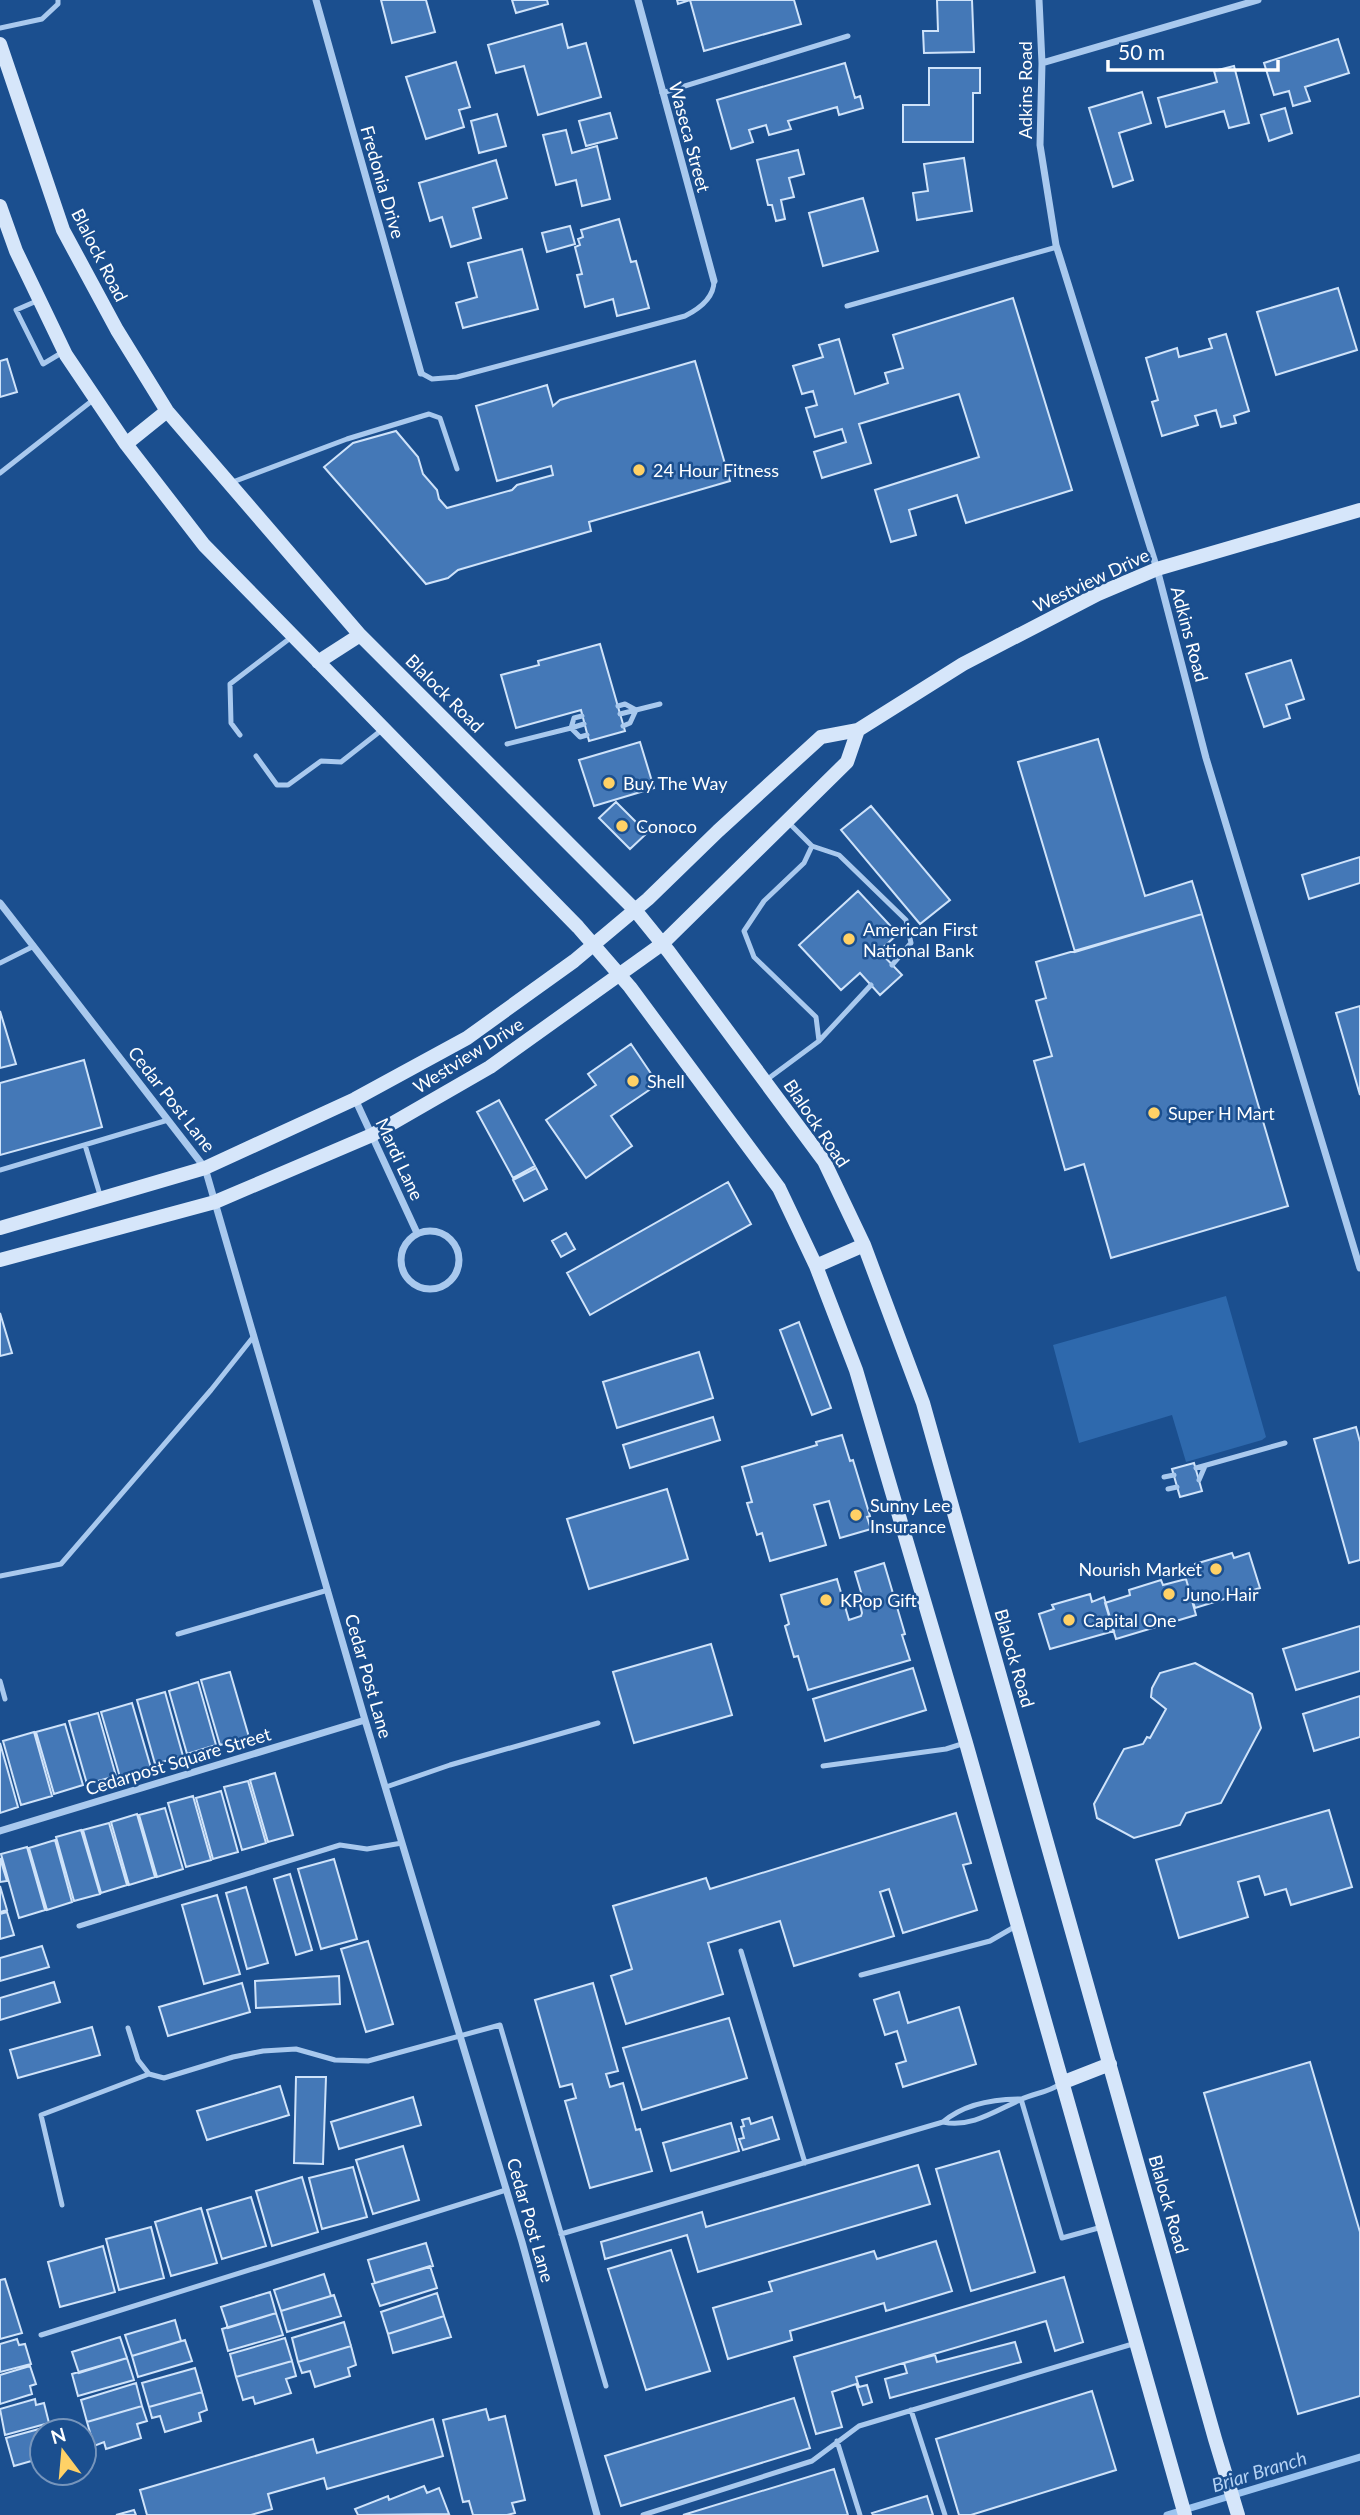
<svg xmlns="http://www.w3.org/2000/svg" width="1360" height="2515" font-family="Lato,sans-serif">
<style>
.green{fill:#2e69ad}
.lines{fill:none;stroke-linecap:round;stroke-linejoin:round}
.stream{stroke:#9cc4f0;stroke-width:7}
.building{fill:#4478b7;stroke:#cfe3fa;stroke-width:2}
.lane{stroke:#a9c9ee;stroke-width:5}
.street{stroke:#a9c9ee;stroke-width:7}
.secondary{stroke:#d6e6fa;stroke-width:14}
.poi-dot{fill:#ffd166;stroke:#1b4f8f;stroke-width:2.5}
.labels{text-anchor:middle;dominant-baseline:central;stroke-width:5;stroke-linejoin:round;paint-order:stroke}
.street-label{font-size:18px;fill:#fff;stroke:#1b4f8f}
.poi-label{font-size:18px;fill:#fff;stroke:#1b4f8f;text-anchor:start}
.water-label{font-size:19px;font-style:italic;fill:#b5d3f5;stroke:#1b4f8f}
</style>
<rect width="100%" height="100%" fill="#1b4f8f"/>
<!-- green -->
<path class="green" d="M1226,1296l40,141 -4,3 -76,22 -14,-47 -93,28 -26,-98z"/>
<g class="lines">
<!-- stream -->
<path class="stream" d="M1167,2515l193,-58"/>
</g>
<!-- building -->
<path class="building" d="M381,0h45l9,32 -43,11z
M512,0h35l1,4 -32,9z
M677,0h117l7,24 -97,27 -14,-51 -12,4z
M937,0h35l2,52 -50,1 -1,-22h15z
M562,24l6,24 18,-5 15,54 -63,18 -14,-49 -28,7 -8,-28z
M1338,39l11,34 -44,14 5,14 -17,5 -4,-15 -15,4 -10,-32z
M456,62l14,45 -11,3 5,17 -38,12 -20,-62z
M845,63l10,35 5,-2 3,12 -24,7 -2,-8 -49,14 3,8 -22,6 -3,-10 -17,5 4,12 -22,7 -14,-49z
M1234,66l15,57 -20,5 -5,-17 -58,16 -8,-29 59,-16 -3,-11z
M929,68h51v25h-7v49h-70v-37h26z
M1142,92l9,31 -32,10 14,47 -20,7 -24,-79z
M1285,108l7,25 -23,8 -8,-26z
M610,113l7,25 -31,8 -7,-25z
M497,114l9,32 -27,7 -8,-32z
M566,130l6,23 25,-7 13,53 -28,7 -6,-26 -20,5 -13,-50z
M798,150l6,24 -15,4 5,19 -13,3 4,19 -9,2 -4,-16h-4l-11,-45z
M964,158l8,53 -55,9 -4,-27 15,-2 -4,-27z
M496,160l11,38 -34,10 8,30 -30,9 -9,-30 -12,4 -11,-38z
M863,198l15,53 -55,15 -14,-53z
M619,219l12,43 5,-1 13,47 -32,8 -4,-17 -28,8 -8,-32 5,-1 -7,-27 5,-2 -2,-6 5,-2 -2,-7z
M570,226l5,18 -28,8 -5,-19z
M522,249l16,60 -75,19 -7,-25 21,-6 -9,-34z
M1338,288l19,62 -81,25 -19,-63z
M1013,298l59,192 -106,33 -9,-28 -48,15 7,25 -25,7 -16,-52 104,-33 -20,-63 -100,30 12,39 -49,15 -8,-26 32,-10 -4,-13 -27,8 -9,-29 11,-3 -4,-14 -11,3 -9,-28 30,-9 -4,-12 20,-6 16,55 33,-11 -3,-10 18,-5 -10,-33z
M1226,334l23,77 -15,5 2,7 -15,4 -5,-17 -21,6 3,9 -36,11 -10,-34 6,-2 -12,-42 31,-10 2,9 33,-9 -3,-9z
M7,359l10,33 -17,5v-36z
M695,361l35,120 -141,41 2,9 -133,39 -10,8 -22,6 -102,-117 29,-24 43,-12 22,26 5,17 14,16 2,9 8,9 65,-18 5,-5 36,-10 -2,-9 -54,15 -21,-75 71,-21 6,21 7,-6z
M600,644l25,87 -36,10 -8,-31 -65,18 -15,-53 38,-10 -1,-4z
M1291,660l13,39 -18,6 4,13 -26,9 -18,-53z
M1098,739l47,157 47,-15 10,33 -127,38 -57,-190z
M640,742l14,46 -60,18 -15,-46z
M616,802l31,31 -17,16 -31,-31z
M871,806l79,94 -30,24 -79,-94z
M1360,857v26l-51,16 -7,-24z
M858,891l40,43 -19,17 23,24 -22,20 -20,-22 -19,17 -42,-45z
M1202,914l86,292 -177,52 -27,-94 -19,6 -31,-109 18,-5 -16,-55 10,-3 -10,-36z
M1360,1006v89l-24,-82z
M0,1011l16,53 -16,4z
M631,1044l27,40 -47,32 21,30 -46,32 -40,-58 50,-35 -8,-11z
M84,1060l18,67 -102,28v-72z
M499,1100l36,66 -22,12 -36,-66z
M536,1168l11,21 -23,12 -11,-21z
M728,1182l23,42 -161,91 -23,-42z
M566,1233l9,16 -14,8 -9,-16z
M0,1313l12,40 -12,3z
M799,1322l32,86 -19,7 -32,-85z
M699,1352l14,46 -96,30 -14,-46z
M713,1417l7,23 -90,28 -7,-23z
M1356,1427l4,15v118l-11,3 -35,-124z
M842,1435l8,26 3,-1 17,56 -3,1 4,12 -31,9 -11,-37 -15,4 12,40 -56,16 -8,-28 -5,2 -10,-32 5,-1 -10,-35 75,-22 -1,-3z
M1194,1463l8,28 -22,6 -8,-28z
M667,1489l21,70 -99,30 -22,-70z
M1232,1553l2,5 15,-5 11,35 -65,20 -11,-35 12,-4 -1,-5z
M884,1563l21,71 -3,1 8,25 -102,30 -10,-34 -4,1 -9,-31 4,-2 -8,-29 56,-16 12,41 12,-4 1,-3 -3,-13 4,-1 -8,-27z
M1186,1579l10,36 -80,24 -11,-36 25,-8 -1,-5 32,-10 2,5z
M1090,1594l2,8 12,-5 10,34 -64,18 -11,-35 15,-5 -2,-4z
M1360,1626v45l-64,19 -13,-41z
M711,1644l21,71 -98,28 -21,-71z
M1195,1663l57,31 9,34 -40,75 -35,10 -6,12 -46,13 -37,-20 -3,-14 30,-55 19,-5 4,-7 3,1 16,-29 -15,-12 1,-9 8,-15z
M913,1668l13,42 -101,31 -12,-42z
M230,1672l19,65 -29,8 -19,-65z
M198,1682l18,63 -29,9 -18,-63z
M165,1692l18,64 -28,8 -18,-64z
M1360,1696v41l-46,14 -11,-37z
M132,1703l19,65 -31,9 -19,-65z
M98,1713l18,63 -29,8 -18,-63z
M65,1724l18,61 -29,9 -18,-62z
M34,1732l18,64 -31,9 -18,-64z
M0,1743l18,64 -18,6z
M275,1773l18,62 -25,7 -18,-62z
M248,1781l18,62 -24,7 -18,-63z
M221,1791l17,61 -25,7 -17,-61z
M193,1796l18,64 -25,7 -18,-64z
M165,1808l18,61 -26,8 -18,-62z
M1329,1810l23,77 -61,18 -5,-16 -21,6 -6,-19 -21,6 10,35 -69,21 -23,-78z
M956,1813l15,50 -8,2 14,45 -74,23 -14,-44 -9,3 14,44 -100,30 -14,-45 -72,22 15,51 -97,30 -15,-48 21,-7 -19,-63 93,-28 4,11z
M137,1814l18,63 -26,8 -18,-63z
M109,1823l18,62 -26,8 -18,-63z
M81,1830l19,64 -26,7 -18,-64z
M55,1840l17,62 -25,8 -18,-62z
M27,1847l18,63 -26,8 -18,-64z
M0,1858l7,23 -7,1z
M334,1859l23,80 -36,10 -23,-80z
M290,1874l22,76 -16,5 -22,-76z
M0,1886l7,24 -7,2z
M246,1887l22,76 -21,6 -21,-76z
M217,1895l23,79 -36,10 -22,-79z
M7,1912l7,23 -14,4v-25z
M368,1941l25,83 -27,8 -25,-83z
M42,1946l7,21 -49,14v-23z
M339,1976l1,28 -84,4 -1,-27z
M54,1982l6,20 -60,18v-22z
M242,1983l8,29 -82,24 -9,-29z
M593,1983l25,88 -12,3 4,13 13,-4 13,47 4,-1 12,42 -62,17 -25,-87 11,-3 -4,-14 -12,3 -25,-87z
M899,1992l9,31 51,-16 17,57 -73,23 -7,-23 10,-3 -9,-30 -12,4 -11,-35z
M729,2018l18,60 -105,32 -19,-62z
M92,2027l8,28 -82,23 -8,-28z
M1310,2062l50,170v164l-62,18 -94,-321z
M296,2077h30l-3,87 -29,-1z
M280,2086l9,29 -82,25 -10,-29z
M413,2097l8,28 -82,24 -8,-27z
M772,2117l7,22 -36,11 -4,-11 5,-1 -3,-11 3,-1 -2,-6 7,-2 2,6z
M731,2123l8,28 -68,20 -8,-28z
M403,2146l16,54 -46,14 -17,-54z
M999,2151l36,121 -64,19 -35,-122z
M918,2165l12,39 -232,68 -11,-37 -82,24 -4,-17 101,-30 4,15z
M353,2167l14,50 -45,12 -13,-51z
M302,2177l16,55 -46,14 -16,-55z
M251,2197l15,49 -44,13 -15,-49z
M201,2208l16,55 -46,13 -16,-54z
M151,2227l13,51 -45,12 -13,-51z
M936,2241l16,50 -66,20 -2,-8 -94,28 2,9 -64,19 -15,-51 59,-17 -3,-9 105,-31 3,8z
M426,2243l7,23 -58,17 -7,-23z
M103,2246l12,46 -55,15 -12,-45z
M671,2250l39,121 -64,19 -38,-121z
M430,2266l7,22 -57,18 -8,-22z
M324,2274l7,22 -50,15 -7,-21z
M1064,2277l19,65 -28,9 -9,-30 -190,56 3,10 8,-2 5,17 -9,3 -7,-21 -24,8 10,35 -26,7 -22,-77z
M5,2279l17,54 -22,6v-59z
M270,2292l6,21 -48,15 -7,-21z
M437,2293l7,23 -56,18 -7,-22z
M334,2295l7,21 -54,16 -6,-21z
M276,2313l7,22 -55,16 -6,-22z
M444,2316l7,21 -58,16 -5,-19z
M175,2320l6,21 -49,15 -7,-21z
M344,2322l7,24 -53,16 -6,-24z
M120,2337l7,21 -48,15 -7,-21z
M285,2338l7,23 -56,16 -6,-23z
M17,2339l2,6 6,-1 6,20 -31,8v-28z
M185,2340l7,21 -54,16 -6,-21z
M1015,2342l6,20 -131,36 -5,-19 22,-6 -3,-10 31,-8 2,7z
M351,2346l5,19 -8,3 2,8 -35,11 -5,-16 -8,2 -4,-11z
M127,2358l7,22 -56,16 -6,-22z
M292,2361l4,15 -10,3 5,14 -36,11 -2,-7 -10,3 -7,-23z
M30,2366l6,18 -6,2 2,8 -32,10v-29z
M195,2368l7,24 -53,15 -7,-24z
M136,2383l6,23 -55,16 -6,-22z
M1092,2391l24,79 -145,45h-12l-23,-76z
M202,2392l5,18 -8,3 2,8 -36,11 -5,-16 -8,2 -3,-11z
M794,2398l16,50 -189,58 -16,-50z
M35,2399l1,6 8,-2 5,20 -44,12 -5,-26z
M142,2406l5,15 -10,3 4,14 -35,11 -2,-7 -10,4 -7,-24z
M486,2409l3,11 16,-4 20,84 -13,3 3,10 -8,2h-34l-4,-14 -6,1 -20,-82z
M433,2419l10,37 -116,33 -3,-11 -56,16 4,15 -21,6h-104l-7,-25 173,-51 4,14z
M50,2426l2,5h-10v27l-28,8 -8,-28z
M834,2469l14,46h-165z
M424,2486l3,7 12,-5 10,26 -91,1 -3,-6 33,-13 1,4z
M927,2496l6,19h-60l-1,-2z
M134,2510l2,5h-20z"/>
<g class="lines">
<!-- lane -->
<path class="lane" d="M0,28l42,-9 16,-15v-4
M662,93l186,-57
M39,300l-23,10 27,54 20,-12
M847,306l210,-59
M421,373l11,6 25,-2 228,-61c14,-7 29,-18 29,-35
M0,473l93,-73
M230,483l117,-44 82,-25 11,4 17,51
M618,706l7,-2 11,6
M620,714l40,-10
M623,726l7,-3 6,-13
M571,728l9,9 7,-2
M571,728l13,-4
M240,735l-9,-12 -1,-39 63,-48
M507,744l64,-16 3,-10 8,-2
M256,756l21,29h11l33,-24 20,1 42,-33
M812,846l27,9 67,65 5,23 -19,22
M0,963l34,-17
M819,1041l52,-56
M765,1081l54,-40 -3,-24 -62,-60 -10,-26 20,-30 40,-38 8,-17 -25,-25
M85,1145l15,50
M0,1170l168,-50
M1196,1468l89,-25
M1164,1477l10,-2
M1199,1480l6,-14
M1168,1489l9,-2
M0,1576l61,-12 150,-174 43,-54
M178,1634l150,-44
M0,1681l5,18
M823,1766l123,-17 19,-6
M386,1787l64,-22 148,-42
M79,1926l261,-81 27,4 35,-6
M741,1951l64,212
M861,1975l129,-34 26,-15
M128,2028l10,32 11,14 15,4 69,-21 30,-6 33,-2 39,11 33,1 132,-36 106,361
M1021,2099l41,139 40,-11
M943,2122c28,6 52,-11 77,-22 13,-7 28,-7 40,-16
M62,2205l-21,-90 108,-41
M561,2234l382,-112c21,-18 51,-23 78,-23
M41,2335l465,-145
M911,2410l34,105
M837,2441l23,74
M643,2515l169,-54 47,-35 277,-83"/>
<!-- street -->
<path class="street" d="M316,0l105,373
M638,0l76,281
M1039,0l3,63 -2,82 16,100 101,324 49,189 154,510
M1042,63l216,-63
M0,903l205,265 160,552 157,522 75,273
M355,1099l62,134
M401 1260a29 29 0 1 1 58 0a29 29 0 1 1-58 0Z
M0,1831l365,-111"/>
<!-- secondary -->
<path class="secondary" d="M0,44l63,186 54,100 50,81 193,224 275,275 34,42 155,209 40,84 59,158 292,1036 23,76
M0,206l16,45 50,104 60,89 78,101 374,382 52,60 149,201 37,78 40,104 110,373 219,772
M126,444l41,-33
M318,662l42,-27
M0,1228l205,-60 150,-69 112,-61 107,-77 74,-62 70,-68 103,-94 37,-7 105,-66 135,-70 59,-25 203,-59
M0,1260l215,-58 157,-67 118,-68 172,-123 185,-182 11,-32
M816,1266l48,-21
M1064,2082l46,-18"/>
</g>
<!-- markers -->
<g class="poi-dot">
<circle cx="639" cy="470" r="7"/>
<circle cx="609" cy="783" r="7"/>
<circle cx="622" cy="826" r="7"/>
<circle cx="849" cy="939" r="7"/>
<circle cx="633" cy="1081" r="7"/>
<circle cx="1154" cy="1113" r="7"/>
<circle cx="856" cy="1515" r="7"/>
<circle cx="1216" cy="1569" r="7"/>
<circle cx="1169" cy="1594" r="7"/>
<circle cx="826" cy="1600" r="7"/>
<circle cx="1069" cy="1620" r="7"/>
</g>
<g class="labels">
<!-- street labels -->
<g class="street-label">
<text transform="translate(1025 90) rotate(-90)">Adkins Road</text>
<text transform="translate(690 137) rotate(75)">Waseca Street</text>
<text transform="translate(383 182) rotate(74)">Fredonia Drive</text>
<text transform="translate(100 255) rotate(63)">Blalock Road</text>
<text transform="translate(1091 580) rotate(-25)">Westview Drive</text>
<text transform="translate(1190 634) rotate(75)">Adkins Road</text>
<text transform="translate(445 693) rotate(45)">Blalock Road</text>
<text transform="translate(468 1055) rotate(-32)">Westview Drive</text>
<text transform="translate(172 1099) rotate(52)">Cedar Post Lane</text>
<text transform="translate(817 1123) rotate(56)">Blalock Road</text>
<text transform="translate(400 1159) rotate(65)">Mardi Lane</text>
<text transform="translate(1015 1658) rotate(74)">Blalock Road</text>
<text transform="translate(369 1676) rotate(74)">Cedar Post Lane</text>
<text transform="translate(178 1761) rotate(-17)">Cedarpost Square Street</text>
<text transform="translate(1169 2204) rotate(74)">Blalock Road</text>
<text transform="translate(531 2220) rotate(74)">Cedar Post Lane</text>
</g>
<!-- poi labels -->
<g class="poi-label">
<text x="653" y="470">24 Hour Fitness</text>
<text x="623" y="783">Buy The Way</text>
<text x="636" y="826">Conoco</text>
<text x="863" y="929">American First<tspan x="863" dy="21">National Bank</tspan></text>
<text x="647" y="1081">Shell</text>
<text x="1168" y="1113">Super H Mart</text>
<text x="870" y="1505">Sunny Lee<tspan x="870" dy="21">Insurance</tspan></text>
<text x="1202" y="1569" text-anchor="end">Nourish Market</text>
<text x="1183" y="1594">Juno Hair</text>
<text x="840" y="1600">KPop Gift</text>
<text x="1083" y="1620">Capital One</text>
</g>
<!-- water labels -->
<g class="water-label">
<text transform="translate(1259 2471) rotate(-17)">Briar Branch</text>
</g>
</g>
<!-- north arrow -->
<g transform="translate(63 2452) rotate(344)"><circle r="33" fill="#1b4f8f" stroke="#7695bc" stroke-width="2"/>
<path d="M0-5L12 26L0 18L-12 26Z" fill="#ffd166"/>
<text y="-10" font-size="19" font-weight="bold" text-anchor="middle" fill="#ffffff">N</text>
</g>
<!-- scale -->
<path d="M1108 60v10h170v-10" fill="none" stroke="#ffffff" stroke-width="3.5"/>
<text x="1118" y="60" font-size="21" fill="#ffffff" stroke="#1b4f8f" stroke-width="5" paint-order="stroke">50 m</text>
</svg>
